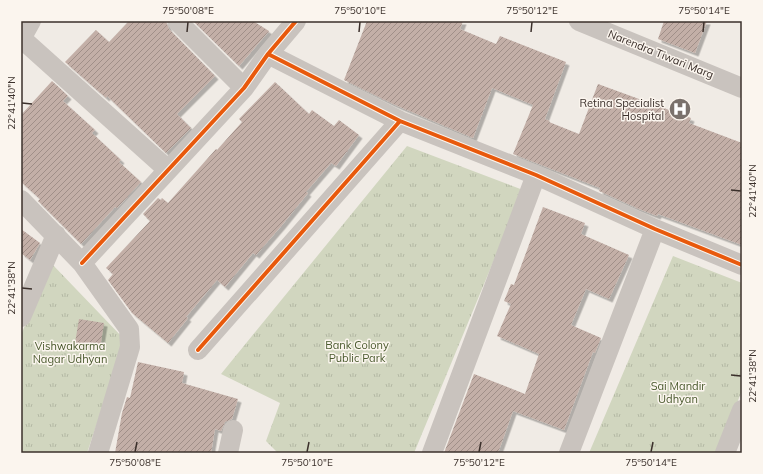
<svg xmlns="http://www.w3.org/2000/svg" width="763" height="474" font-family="Mulish,sans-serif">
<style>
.park{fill:url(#park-tufts)}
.building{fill:url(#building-hatch);filter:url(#shadow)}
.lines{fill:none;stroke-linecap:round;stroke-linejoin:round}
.minor{stroke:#c9c3be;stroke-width:20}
.cycleway-casing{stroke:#fbf5ee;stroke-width:6}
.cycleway{stroke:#e8590c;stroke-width:4}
.ticks{fill:none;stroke:#3b302b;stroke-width:1.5}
.labels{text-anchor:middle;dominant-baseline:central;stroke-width:3;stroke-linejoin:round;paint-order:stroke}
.street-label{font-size:11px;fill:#3b302b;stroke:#fbf5ee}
.poi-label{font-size:11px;fill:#3b302b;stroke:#fbf5ee;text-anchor:end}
.park-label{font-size:11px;fill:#4a5a2e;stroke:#fbf5ee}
.neatline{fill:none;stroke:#3b302b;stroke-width:1.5}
.ticks-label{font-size:10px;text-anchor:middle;fill:#3b302b}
</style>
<defs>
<pattern id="park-tufts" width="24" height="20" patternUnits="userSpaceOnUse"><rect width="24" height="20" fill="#d1d6bf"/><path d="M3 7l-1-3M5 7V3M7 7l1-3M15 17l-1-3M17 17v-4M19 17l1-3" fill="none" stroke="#b4b8a4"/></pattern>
<pattern id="building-hatch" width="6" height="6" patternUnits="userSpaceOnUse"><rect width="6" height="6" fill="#c3afa7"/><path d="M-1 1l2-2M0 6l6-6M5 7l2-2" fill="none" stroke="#a08f88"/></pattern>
<filter id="shadow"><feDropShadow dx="3.5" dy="3.5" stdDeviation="0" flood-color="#0004"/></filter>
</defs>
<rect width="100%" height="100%" fill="#f0ebe5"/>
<!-- park -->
<path class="park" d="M407,146l116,44 -109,263h-136l-12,-12 14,-38 -59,-29z
M673,256l69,27v107l-24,63h-129z
M51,263l74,77 -38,113h-66v-118z"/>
<!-- building -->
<path class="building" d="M129,21h37l3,8 46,47 -38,38 14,14 -25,25 -59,-57 -1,2 -41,-36 31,-32 13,12z
M193,21h60l16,10 -30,35z
M367,21h96l-3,8 36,15 4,-8 66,26 -21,57 5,2 -1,1 30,12 19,-50 93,34 -2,5 53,20v102l-84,-31 -1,2 -18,-7 -40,-18 1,-3 -87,-34 20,-49 -41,-17 -19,50 -80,-34 -49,-24z
M664,21h43l-12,32 -37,-14z
M52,81l16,15 -5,5 32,29 -3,3 29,27 -2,2 22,20 -24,26 -2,-1 -34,37 -43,-43 2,-2 -19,-17v-67z
M275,82l34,32 3,-4 22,16 5,-6 20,15 -23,31 -5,-3 -25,29 2,1 -26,32 -26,30 -3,-2 -28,34 -8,-7 -31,37 2,1 -20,25 -36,-30 -24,-33 5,-6 -7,-6 44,-47 -7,-7 15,-16 3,2 1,-2 6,5 48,-54 1,1 25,-28 -3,-3z
M543,207l42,16 -4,11 48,21 -20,44 -23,-10 -15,36 30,13 -6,15 -2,-1 -29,78 -51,-19 -15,42h-54l30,-79 51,20 14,-40 -42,-18 14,-32 -7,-3 7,-17 3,1z
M21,229l19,14 -10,17 -9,-7z
M79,319l25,4 -4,25 -25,-5z
M138,362l46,10 -2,11 56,16 -6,20 -7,3 -4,9 -6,-2 -4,24h-96l7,-40 5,-16 3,1z"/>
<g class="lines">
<!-- minor -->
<path class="minor" d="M177,21l67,67
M579,21l163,67
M21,38l146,131
M21,39l10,-18
M268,54l132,67 136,54 119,54 87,36
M21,200l61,63 47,66 1,18 -32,106
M82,263l162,-175 24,-34 28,-33
M21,317l35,-82
M198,350l202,-229
M228,453l5,-23
M432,453l104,-278
M569,453l86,-224
M725,453l17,-43"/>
<!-- cycleway casing -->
<g class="cycleway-casing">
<path id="cycleway" d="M268,54l132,67 136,54 119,54 87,36
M82,263l162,-175 24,-34 28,-33
M198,350l202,-229"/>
</g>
<!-- cycleway -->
<use href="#cycleway" class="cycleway"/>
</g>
<!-- ticks -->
<path class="ticks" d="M187,32l1,-10M359,32l1,-10M531,32l1,-10M703,32l1,-10M22,103l10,1M731,190l10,1M22,288l10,1M731,375l10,1M135,452l2,-10M307,452l2,-10M479,452l2,-10M651,452l2,-10"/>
<!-- icons -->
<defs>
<g id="hospital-disc" transform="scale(1.15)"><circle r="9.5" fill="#7a716c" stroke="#fbf5ee"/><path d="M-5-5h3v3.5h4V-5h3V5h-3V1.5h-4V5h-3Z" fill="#fff"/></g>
</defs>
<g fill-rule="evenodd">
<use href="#hospital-disc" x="680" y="109"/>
</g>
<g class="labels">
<!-- street labels -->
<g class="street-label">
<text transform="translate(661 54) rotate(22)">Narendra Tiwari Marg</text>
</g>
<!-- poi labels -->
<g class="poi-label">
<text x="664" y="103">Retina Specialist<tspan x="664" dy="13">Hospital</tspan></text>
</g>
<!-- park labels -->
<g class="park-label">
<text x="357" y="345">Bank Colony<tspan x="357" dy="13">Public Park</tspan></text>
<text x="70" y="346">Vishwakarma<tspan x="70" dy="13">Nagar Udhyan</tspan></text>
<text x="678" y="386">Sai Mandir<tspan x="678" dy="13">Udhyan</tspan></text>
</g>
</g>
<!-- border -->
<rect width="763" height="474" fill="none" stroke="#fbf5ee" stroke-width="44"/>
<rect x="22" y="22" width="719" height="430" class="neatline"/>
<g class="ticks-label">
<text x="188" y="14">75°50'08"E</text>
<text x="360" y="14">75°50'10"E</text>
<text x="532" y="14">75°50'12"E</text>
<text x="704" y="14">75°50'14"E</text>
<text transform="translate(11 103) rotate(-90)" y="4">22°41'40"N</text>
<text transform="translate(752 191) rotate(-90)" y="4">22°41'40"N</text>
<text transform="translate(11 288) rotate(-90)" y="4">22°41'38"N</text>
<text transform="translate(752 376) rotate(-90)" y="4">22°41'38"N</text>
<text x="135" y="466">75°50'08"E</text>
<text x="307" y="466">75°50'10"E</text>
<text x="479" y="466">75°50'12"E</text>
<text x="651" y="466">75°50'14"E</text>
</g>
</svg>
